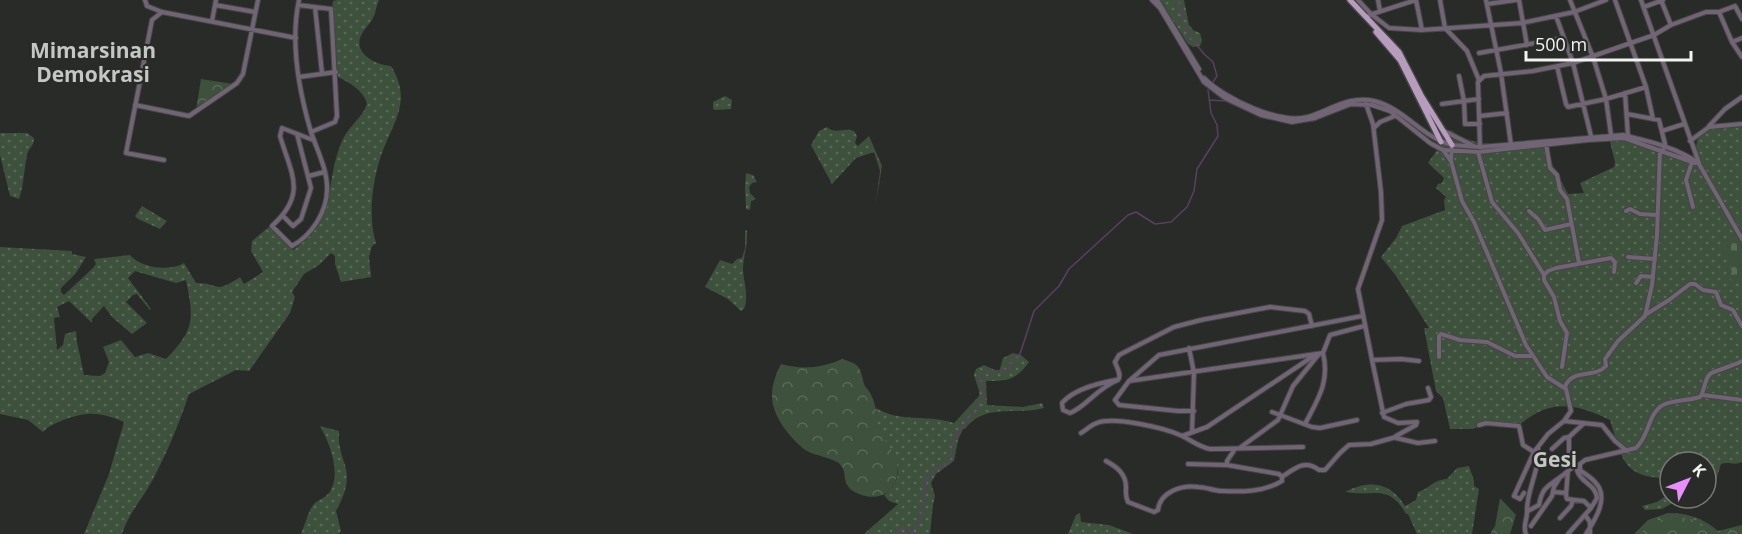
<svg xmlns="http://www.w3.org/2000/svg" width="1742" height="534" font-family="'Open Sans',sans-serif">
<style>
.grass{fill:url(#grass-dots);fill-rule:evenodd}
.forest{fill:url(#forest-crowns)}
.cemetery{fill:url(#cemetery-stones)}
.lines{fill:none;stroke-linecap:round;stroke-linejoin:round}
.stream{stroke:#5b3f62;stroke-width:1.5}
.minor-casing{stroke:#454745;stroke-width:6}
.major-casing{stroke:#454745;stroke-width:8}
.minor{stroke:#716474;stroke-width:4}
.major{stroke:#b79cbe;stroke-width:5}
.labels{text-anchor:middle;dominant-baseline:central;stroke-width:4.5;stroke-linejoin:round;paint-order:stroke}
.district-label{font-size:21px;font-weight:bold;fill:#c5c7c4;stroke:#292b29}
</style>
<defs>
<pattern id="grass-dots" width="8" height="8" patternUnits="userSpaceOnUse" patternTransform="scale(1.5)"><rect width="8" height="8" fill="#3d513c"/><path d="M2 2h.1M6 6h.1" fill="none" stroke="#5a6a59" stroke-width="1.8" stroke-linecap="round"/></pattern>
<pattern id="forest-crowns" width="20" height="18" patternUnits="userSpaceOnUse" patternTransform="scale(1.5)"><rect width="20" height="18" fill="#3d513c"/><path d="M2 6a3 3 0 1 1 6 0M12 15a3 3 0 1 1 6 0" fill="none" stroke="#5a6a59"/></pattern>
<pattern id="cemetery-stones" width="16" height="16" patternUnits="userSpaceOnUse" patternTransform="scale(1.5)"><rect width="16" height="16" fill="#3d513c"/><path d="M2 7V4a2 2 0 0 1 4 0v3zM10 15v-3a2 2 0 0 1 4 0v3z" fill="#5a6a59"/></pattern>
</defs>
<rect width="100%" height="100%" fill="#292b29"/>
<!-- grass -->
<path class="grass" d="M337,0h42c-3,6 -3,12 -6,18 -4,7 -10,12 -13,20 -5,17 17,27 31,28 23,37 0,58 -11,93 -8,25 -12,59 -4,84l-4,3 -3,11 2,20 -30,5 -6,-18v-8l-4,-3 -12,12 -15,9 -12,18 3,5 -5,16 -41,58 -13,-1 -47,24c-10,30 -22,59 -37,87 -10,19 -23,31 -30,53h-38l25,-60 15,-52c-25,-10 -35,-11 -61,-2 -8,4 -14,5 -20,12l-15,-12 -28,-6v-167l72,4v3l14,3 -10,16 -15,15v4l3,3 29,-27 3,-4 -2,-5 36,-4c11,13 39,17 54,8l12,20c26,0 17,12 44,-6l4,7 19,-12 -12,-21 1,-10 18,-15 23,24c47,-31 30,-68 50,-111 7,-14 19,-21 24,-35 -3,-13 -17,-21 -29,-27l-6,-69 1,-7zM135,271l41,12 10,-3c8,40 9,49 -20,79l-18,-6 -13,4 -14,-17 -18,7 6,15 -4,11 -5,3 -16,-1 -7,-33 -1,-11 -11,3 -2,11 -6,5 -3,-32 6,-1 -3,-10 12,-6 23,22v-4l12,-13 8,11 20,17 15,-11 -21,-21 7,-7 4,-1 13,16 1,-1 -23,-31z
M1160,0h24l5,25 4,5 7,3 2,8 -2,5 -7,1 -5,-3z
M725,96l7,4 -1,9 -15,1 -3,-1v-7z
M1742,122v340c-8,4 -14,-1 -21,2l-5,16 -10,6v-24h-36v36h6v3l-14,8 -17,1 -3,-4 15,-4 13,-9 -4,-15c-44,0 -45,-22 -56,-58 -36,-18 -62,-21 -93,7l-25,-2 -22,4h-20l-7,-31 -7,-7 -12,-63h5l-33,-52 -15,-19 15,-19 6,-12 43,-16 -1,-10 2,-3 -10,-9 2,-4 4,-1 2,-5 -16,-15 23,-33c28,22 64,12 97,9l3,23 17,32 16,-1 -4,-10 34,-16 1,-5 -7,-28h15l74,23c-6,-32 22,-33 45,-35z
M827,127c8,8 17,0 27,4l3,5 -2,7 3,3 11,-10 13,30 -6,37 4,-32 -6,-19 -18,6 -24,26 -21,-39 8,-14z
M0,133h27l7,5c0,9 -6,10 -7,17 -3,15 -3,29 -8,44l-9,-3 -10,-41z
M746,173l7,2 4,7 -5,1 -3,4 1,6 6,6 -5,2 -1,9 -4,-1 -1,-22z
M142,206l25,15 -7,8 -22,-10 -3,-3z
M745,230l2,1c1,14 -4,26 -4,39 1,14 6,27 1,39l-3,2 -13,-12 -23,-12 15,-27 12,4 5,-5 5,-1 3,-10z
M1013,353l8,2 8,7c-13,18 -21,19 -43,19l1,24 36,2 19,-4 2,5c-28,8 -59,-6 -79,21h-2l-5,11 -4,21 -18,13 -5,9 4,13 -2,9 -3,29h-66l34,-30 -9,-3 -5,-6c30,-24 3,-43 -7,-68 -2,-6 -1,-13 -1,-19 24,15 51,6 78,15l25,-27v-5l-5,-16 2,-6 8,-4 15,7 4,-14z
M320,426l19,5c-1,13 2,22 6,34 5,17 -1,31 -9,46l5,20 -2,3h-38c4,-9 7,-23 13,-30 4,-4 11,-6 15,-11 13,-18 1,-50 -9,-67z
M1469,466l5,15v5l5,3 -7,45h-55l-9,-20h-2c-17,-31 -33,-17 -61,-22 24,-13 46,-10 60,14l11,-6 2,-8c13,-4 14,-12 29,-13l10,-11z
M1080,513l1,9 28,3 24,9h-65l8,-19z
M1668,513c20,0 35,5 50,18l24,-6v9h-108l14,-14z"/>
<!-- forest -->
<path class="forest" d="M201,79l32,5 -37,26z
M842,359c19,6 18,8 22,25 0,1 4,6 5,7 5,8 7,17 8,26 0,21 24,36 20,59 -4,19 -21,25 -38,18 -4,-2 -9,-4 -11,-8 -6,-8 0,-17 -11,-24 -9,-5 -20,-6 -30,-11 -16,-11 -36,-36 -35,-56 0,-11 4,-21 9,-31 21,6 41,4 61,-5z
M1500,498l16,17 -6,19h-20l5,-8z
M1673,518l18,1 15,10h6l8,5 21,-6 1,6h-102c9,-11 20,-15 33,-16z"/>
<!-- cemetery -->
<path class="cemetery" d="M1735,232l7,12v34l-10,3 -4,-5 4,-4 -11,-31z"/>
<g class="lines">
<!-- stream -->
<path class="stream" d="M1178,0l4,13 1,10 5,11 16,20 9,8 4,14 -4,6
M1209,100l17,1 26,12
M1265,118l24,5
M1294,123l19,-2 14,-6
M895,534l8,-6 9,3c21,-14 -3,-60 37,-67l5,-25 29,-41 -2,-19c8,-12 17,-6 29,-10l2,-9 8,-6 14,-43 25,-25 10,-17 59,-54 8,-3 19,12 16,-2 16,-15 7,-16 3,-22 21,-33 -1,-11 -6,-12 -3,-23"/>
<!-- minor casing -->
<g class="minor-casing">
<path id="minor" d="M145,0l2,6 15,6
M299,0c-9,42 0,91 12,132 6,18 17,39 16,58 0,22 -16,46 -35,56l-20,-20c35,-32 20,-50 8,-90l2,-8 31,12
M1152,0l8,8 44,74 21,16 36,17 31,7 23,-4 36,-14 21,1 18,6 40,32 13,7 8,11 11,40 12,21 52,123 21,32 19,12 5,22 -7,10 -16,13 -14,18 -20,44 6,3 4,-6
M1157,0l42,69
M1358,0l13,14 18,14 33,2 100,-7 52,-11 32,-12
M1378,0l2,11
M1416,0l6,30
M1440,0l5,28 22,23 12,29
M1486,0l15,73 10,72
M1519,0l8,45
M1570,0l23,57 13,42 5,36
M1615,0l31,87 7,32
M1641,0l58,163
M1661,0l10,25
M1487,4l29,-4
M215,5l40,7
M298,5l33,4 6,107 -2,6 -24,10
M315,7l7,66
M1644,7l19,-7
M1719,12l13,30 10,15
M1366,16l50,-16
M1556,16l17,47 18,73
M212,21l4,-21
M1732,42l10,-4
M1479,53l85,-15
M1557,66l9,38 2,3 38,-8 40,-12
M1459,76l5,25 1,23h15
M299,77l37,-5
M1204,78c19,20 76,47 104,39 23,-7 41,-22 66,-16 30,7 47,36 78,44l-1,15
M1625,93l3,43
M1366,104l7,20 8,68 1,28 -24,69 14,71 29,-1 18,2
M1442,104l37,-5
M135,105l54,11 48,-33 6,-9 15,-74
M1627,114l32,6 6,24 -1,4
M1480,116l27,-3
M1709,126l16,-17 17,-12
M1374,128l6,-6 15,-6
M1662,131l22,-7
M1446,132l28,14
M1690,141l19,-14 33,-3
M1546,144l4,24 7,7 3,15 7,9 12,64
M1452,145l28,2 143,-12c25,6 56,13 76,29l43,75
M1480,147l-2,-65 6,-6 49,-5 40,-8 81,-28 17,-10 35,-13h13l16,-6 7,13
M1444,150l34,2 110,-12 36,-2 71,25
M1478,152l14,50 26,31 26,42
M164,160l-38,-7 26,-133 10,-8 134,26
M1692,162l-6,18 7,27
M309,176l15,-4
M1529,211l9,8 7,11 26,-6
M1626,211l4,-2 10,5 17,1
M283,216l10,10 8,-7 10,-31 -14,-54
M1628,257l27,2
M1636,283l5,-7 12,1
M1645,315l24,-15 21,-16h5l8,6 13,2 5,13 12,5 9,16
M1189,348l5,25 -2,59
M1439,357v-21l2,-2 19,6 27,2 28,14h17
M1372,360l12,57 14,6 19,-1 -1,3 -20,11v2l22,5 17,-2
M1562,367l5,-34 -7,-12 -6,-24 -10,-17v-5l4,-4 8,-3 55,-10 4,4 -1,10
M1116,380c-17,3 -42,9 -54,23l1,7 7,3c16,-6 27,-25 48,-33 4,-5 -1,-12 -3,-18l4,-7 55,-28 27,-7 69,-13 35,4 4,3 3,12
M1129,381l194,-28 7,-18 34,-9
M1565,387c7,-19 29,-8 41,-21l-1,-7 13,-18 27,-25 7,-31 5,-50 3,-85
M1703,395l39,5
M1194,411h-16l-59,-6 -4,-5 14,-19 30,-26 203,-39
M1272,412l40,15 8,1 37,-8
M1382,413l24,-9 23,-4 2,-3 -3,-9
M1564,421l38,4 13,16 12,10
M1305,424c13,-25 25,-42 18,-71
M1479,425l7,-2 33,3 4,19 11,7
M1081,433c5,-3 10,-8 16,-10 17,-7 67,5 83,12 11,5 19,12 30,14l93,-2
M1182,436l25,-9 108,-72
M1241,447l37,-27 15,-34 26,-32
M1552,449l12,-11 5,-1
M1106,461c11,6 20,13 20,26 0,6 -1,9 2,15l26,10 4,-2c2,-18 23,-25 40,-23 8,0 16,4 24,4 20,1 42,1 60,-10v-4l-3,-3 -52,-9v-4l8,-12
M1188,464l39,1
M1569,469v-32l14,-13
M1568,470l-2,25 1,4 17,2 7,7
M1282,477c13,-9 23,-18 37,-7h6l15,-17 9,-8 22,-1 25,-7
M1554,492l12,1
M1528,511l11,-6c3,-17 8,-18 20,-27 8,-5 11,-11 21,-14
M1585,515l5,7v12
M1560,518l11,-12 2,-6
M1531,526l21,-30 2,-9 5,-8
M1526,534c-4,-9 2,-15 1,-24 0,-21 13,-40 11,-62
M1568,534l23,-26 6,-10c-1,-14 -17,-15 -20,-28l3,-2
M1586,534c9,-14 24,-37 9,-52 -4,-5 -10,-8 -15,-12v-6l5,-4 51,-12c13,-11 12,-35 27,-43 12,-6 25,-4 37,-8 5,-7 4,-17 10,-23 3,-3 24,-8 32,-13"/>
</g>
<!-- major casing -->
<g class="major-casing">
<path id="major" d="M1350,0l49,52 22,43 31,50
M1376,32l24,28 41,82"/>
</g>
<!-- minor -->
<use href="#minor" class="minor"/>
<!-- major -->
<use href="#major" class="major"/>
</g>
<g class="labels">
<!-- district labels -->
<g class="district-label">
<text x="93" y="50">Mimarsinan<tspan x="93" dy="24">Demokrasi</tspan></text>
<text x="1555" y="459">Gesi</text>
</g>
</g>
<!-- north arrow -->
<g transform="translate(1688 480) rotate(48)"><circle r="28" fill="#292b29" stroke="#797b79" stroke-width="1.5"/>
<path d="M0-4.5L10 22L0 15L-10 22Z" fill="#e98efe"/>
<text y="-9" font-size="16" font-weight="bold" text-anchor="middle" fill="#f2f3f2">K</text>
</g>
<!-- scale -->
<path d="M1526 51v9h165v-9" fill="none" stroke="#f2f3f2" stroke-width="3"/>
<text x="1535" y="51" font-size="18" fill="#f2f3f2" stroke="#292b29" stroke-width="4.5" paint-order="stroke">500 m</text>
</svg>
